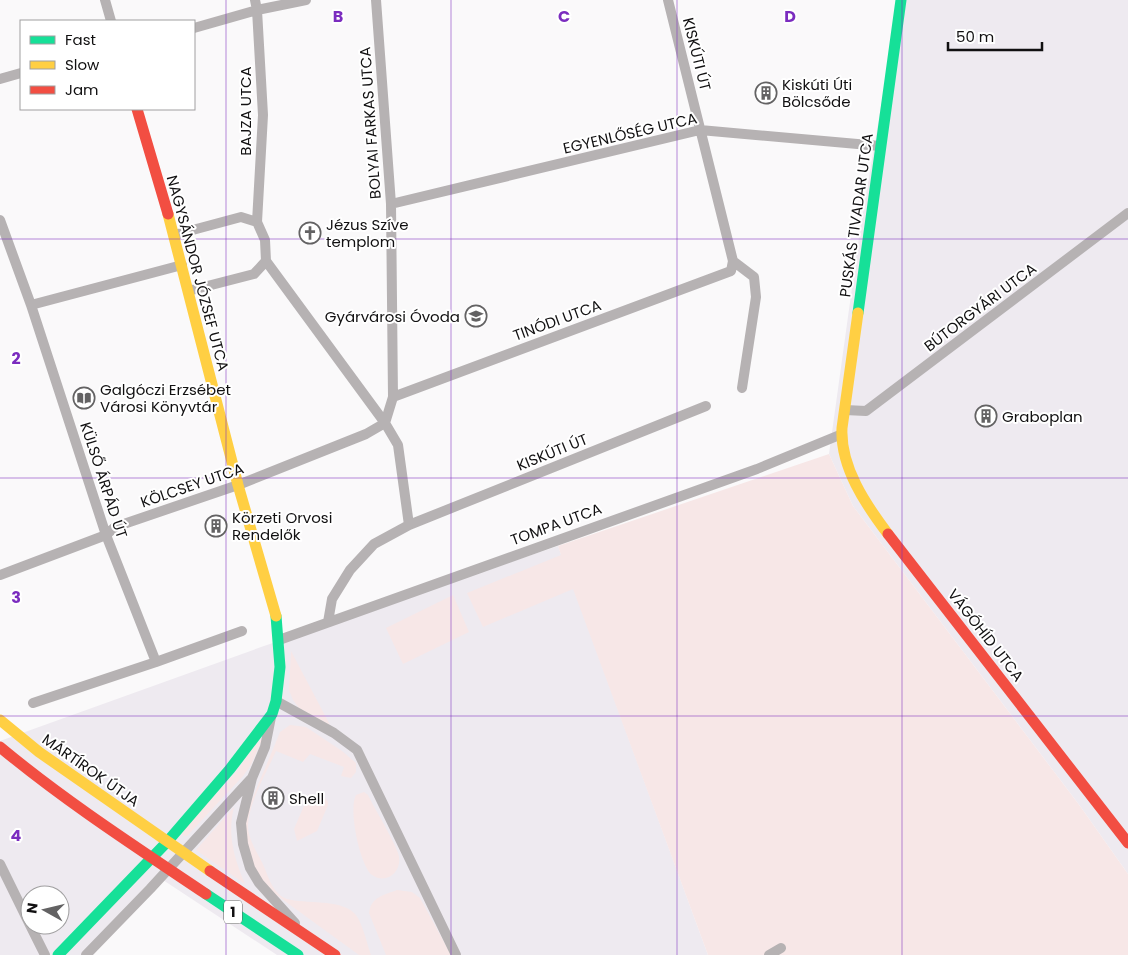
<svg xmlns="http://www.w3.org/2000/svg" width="1128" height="955" font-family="Poppins,sans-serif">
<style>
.built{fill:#eeeaf0;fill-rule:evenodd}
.green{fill:#f7e7e7}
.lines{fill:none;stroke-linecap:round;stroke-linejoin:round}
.street{stroke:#b6b2b3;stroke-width:10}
.fast{stroke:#16e098;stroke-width:11}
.slow{stroke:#ffcf43;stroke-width:11}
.jam{stroke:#f24e42;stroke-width:11}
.grid{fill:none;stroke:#7b2cbf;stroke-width:1;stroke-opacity:0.55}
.labels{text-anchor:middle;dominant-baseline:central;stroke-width:4;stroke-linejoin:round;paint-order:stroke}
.shield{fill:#fff;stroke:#585858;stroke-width:1}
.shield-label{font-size:14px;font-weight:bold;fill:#111011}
.street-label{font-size:15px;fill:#111011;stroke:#fff}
.poi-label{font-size:15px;fill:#111011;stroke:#fff;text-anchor:start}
.grid-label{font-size:16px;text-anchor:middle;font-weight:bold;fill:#7b2cbf;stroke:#fff;stroke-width:4;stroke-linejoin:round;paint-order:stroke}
</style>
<rect width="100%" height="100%" fill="#faf9fa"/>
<!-- built -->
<path class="built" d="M899,0h229v874l-48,-68 -227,-300 -24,-52 31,-224z
M558,546l150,409h-431l-114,-75 -72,75h-91v-214l264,-95zM30,895h30v30h-30z"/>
<!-- green -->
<path class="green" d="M829,454l24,52 227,300 48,68v81h-420l-135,-366 -90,38 -16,-34 94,-38 -3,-9z
M453,595l16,37 -66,32 -17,-36z
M291,651l39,74 -31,-17 -6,-8 -4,-10z
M290,725l16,2 36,24 14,12v9l-5,6 -10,-2 3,-9 -34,-13 -7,8 -27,-11c-9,21 -33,61 -27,83 3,12 11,23 16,35 4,11 10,26 22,30 18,5 53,0 67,14 8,7 13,31 17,42h-12l-84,-61 -16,-16 -10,-19 -4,-34 3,-16 30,-72 2,-5z
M263,738l-12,27 -8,11 -56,60h-3l-2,-2 1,-4 54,-59 19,-27z
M364,792l4,3c9,18 23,40 30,58 6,16 -10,33 -26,22 -12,-9 -24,-66 -16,-80z
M309,794l16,4 3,4v3l-11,26 -20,10 -3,-12z
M234,807c-7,28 0,51 11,77l-49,-34z
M397,890l15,2 8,6 31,57h-65l-17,-42c2,-16 15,-18 28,-23z"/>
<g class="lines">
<!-- street -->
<path class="street" d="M105,0l6,21
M255,0l2,10 6,105 -6,107
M194,28l63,-18 49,-10
M0,79l21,-6
M391,204l309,-74 180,16
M0,220l31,85 75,230 50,127
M174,235l67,-18 16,5 8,18 1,21 -12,13 -66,17
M266,261l119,162 13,22 11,80 -35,19 -24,26 -18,29 -4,23
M733,261l21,16 2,20 -14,91
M31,305l151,-40
M393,397l338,-126 2,-10 -65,-261
M845,410l21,1 262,-198
M409,525l297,-119
M0,575l106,-40 9,-8 123,-42 128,-51 19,-11 8,-26 -2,-193 -15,-204
M279,640l478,-171 85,-35
M276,701l58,32 23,17 99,205
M33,703l123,-41 86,-31
M271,717l-6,30 -13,31 -11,45 2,21 7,24 9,15 36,40
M0,864l30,61
M30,925l15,30
M86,955l64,-66 101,-110
M769,955l12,-7"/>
<!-- fast -->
<path class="fast" d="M858,313l43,-313
M206,894l92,61
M58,955l109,-113 63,-73 42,-55 4,-13 4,-34 -4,-51"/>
<!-- slow -->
<path class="slow" d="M168,214l70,271 38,131
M858,313l-16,115c-2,39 24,77 46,106
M0,720l39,32 171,119"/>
<!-- jam -->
<path class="jam" d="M137,109l31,105
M888,534l240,309
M0,747c65,54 136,100 206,147
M210,871l125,84"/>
</g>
<!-- grid -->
<path class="grid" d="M226,0v955M451,0v955M677,0v955M902,0v955M0,239h1128M0,478h1128M0,716h1128"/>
<!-- icons -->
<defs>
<g id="building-ring" transform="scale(1.125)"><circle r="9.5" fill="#fff" stroke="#636263" stroke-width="1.5"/><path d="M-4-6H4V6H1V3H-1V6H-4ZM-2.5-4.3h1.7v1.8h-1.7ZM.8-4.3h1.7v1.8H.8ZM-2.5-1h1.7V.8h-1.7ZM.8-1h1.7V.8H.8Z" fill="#636263"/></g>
<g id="church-ring" transform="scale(1.125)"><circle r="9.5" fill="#fff" stroke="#636263" stroke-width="1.5"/><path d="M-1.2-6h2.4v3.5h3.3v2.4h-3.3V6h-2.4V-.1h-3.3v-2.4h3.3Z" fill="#636263"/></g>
<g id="school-ring" transform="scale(1.125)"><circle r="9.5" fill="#fff" stroke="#636263" stroke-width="1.5"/><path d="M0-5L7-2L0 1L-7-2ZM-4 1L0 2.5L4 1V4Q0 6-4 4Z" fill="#636263"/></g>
<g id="library-ring" transform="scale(1.125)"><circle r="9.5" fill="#fff" stroke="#636263" stroke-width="1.5"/><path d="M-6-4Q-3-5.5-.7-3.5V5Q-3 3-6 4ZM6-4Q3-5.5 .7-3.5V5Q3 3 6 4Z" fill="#636263"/></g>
</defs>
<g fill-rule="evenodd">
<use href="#building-ring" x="766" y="93"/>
<use href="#church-ring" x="310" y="233"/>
<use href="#school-ring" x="476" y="316"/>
<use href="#library-ring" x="84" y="398"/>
<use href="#building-ring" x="986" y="416"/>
<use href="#building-ring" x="216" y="526"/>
<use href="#building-ring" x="273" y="798"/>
</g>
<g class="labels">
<!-- shield labels -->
<rect class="shield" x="224" y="900.5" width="18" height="23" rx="4"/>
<g class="shield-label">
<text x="233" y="912">1</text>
</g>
<!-- street labels -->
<g class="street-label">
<text transform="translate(697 54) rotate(76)">KISKÚTI ÚT</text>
<text transform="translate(245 111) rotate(-90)">BAJZA UTCA</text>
<text transform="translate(370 123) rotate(-94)">BOLYAI FARKAS UTCA</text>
<text transform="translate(630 133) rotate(-13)">EGYENLŐSÉG UTCA</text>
<text transform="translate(856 215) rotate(-82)">PUSKÁS TIVADAR UTCA</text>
<text transform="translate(198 273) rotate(75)">NAGYSÁNDOR JÓZSEF UTCA</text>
<text transform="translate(980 307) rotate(-37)">BÚTORGYÁRI UTCA</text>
<text transform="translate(557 320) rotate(-20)">TINÓDI UTCA</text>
<text transform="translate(552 452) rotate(-22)">KISKÚTI ÚT</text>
<text transform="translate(104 480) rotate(72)">KÜLSŐ ÁRPÁD ÚT</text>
<text transform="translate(192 485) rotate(-19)">KÖLCSEY UTCA</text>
<text transform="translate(556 524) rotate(-20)">TOMPA UTCA</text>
<text transform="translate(986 635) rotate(52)">VÁGÓHÍD UTCA</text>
<text transform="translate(91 770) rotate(35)">MÁRTÍROK ÚTJA</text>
</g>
<!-- poi labels -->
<g class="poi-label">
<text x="782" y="84">Kiskúti Úti<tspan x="782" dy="17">Bölcsőde</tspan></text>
<text x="326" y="224">Jézus Szíve<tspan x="326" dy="17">templom</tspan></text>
<text x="460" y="316" text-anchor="end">Gyárvárosi Óvoda</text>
<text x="100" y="389">Galgóczi Erzsébet<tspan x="100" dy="17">Városi Könyvtár</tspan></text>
<text x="1002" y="416">Graboplan</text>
<text x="232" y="517">Körzeti Orvosi<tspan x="232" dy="17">Rendelők</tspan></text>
<text x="289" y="798">Shell</text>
</g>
</g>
<g class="grid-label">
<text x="338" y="22">B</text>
<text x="564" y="22">C</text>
<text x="790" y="22">D</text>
<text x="16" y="364">2</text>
<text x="16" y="603">3</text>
<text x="16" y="841">4</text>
</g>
<!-- legend -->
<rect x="20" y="20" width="175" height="90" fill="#ffffff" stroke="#a09fa0"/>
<rect x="30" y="36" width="25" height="8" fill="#16e098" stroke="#a09fa0"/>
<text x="65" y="45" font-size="15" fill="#111011">Fast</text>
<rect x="30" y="61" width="25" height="8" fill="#ffcf43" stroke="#a09fa0"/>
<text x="65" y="70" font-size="15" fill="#111011">Slow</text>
<rect x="30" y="86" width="25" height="8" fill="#f24e42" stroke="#a09fa0"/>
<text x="65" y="95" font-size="15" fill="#111011">Jam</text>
<!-- north arrow -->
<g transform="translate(45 910) rotate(278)"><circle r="24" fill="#ffffff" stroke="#a09fa0"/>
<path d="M0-4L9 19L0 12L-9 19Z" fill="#636263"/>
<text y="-8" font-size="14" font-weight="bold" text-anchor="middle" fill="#111011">N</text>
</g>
<!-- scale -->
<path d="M948 42v8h94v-8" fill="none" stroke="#111011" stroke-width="2.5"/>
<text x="956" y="42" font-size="15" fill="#111011" stroke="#ffffff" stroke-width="4" paint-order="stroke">50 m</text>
</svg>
